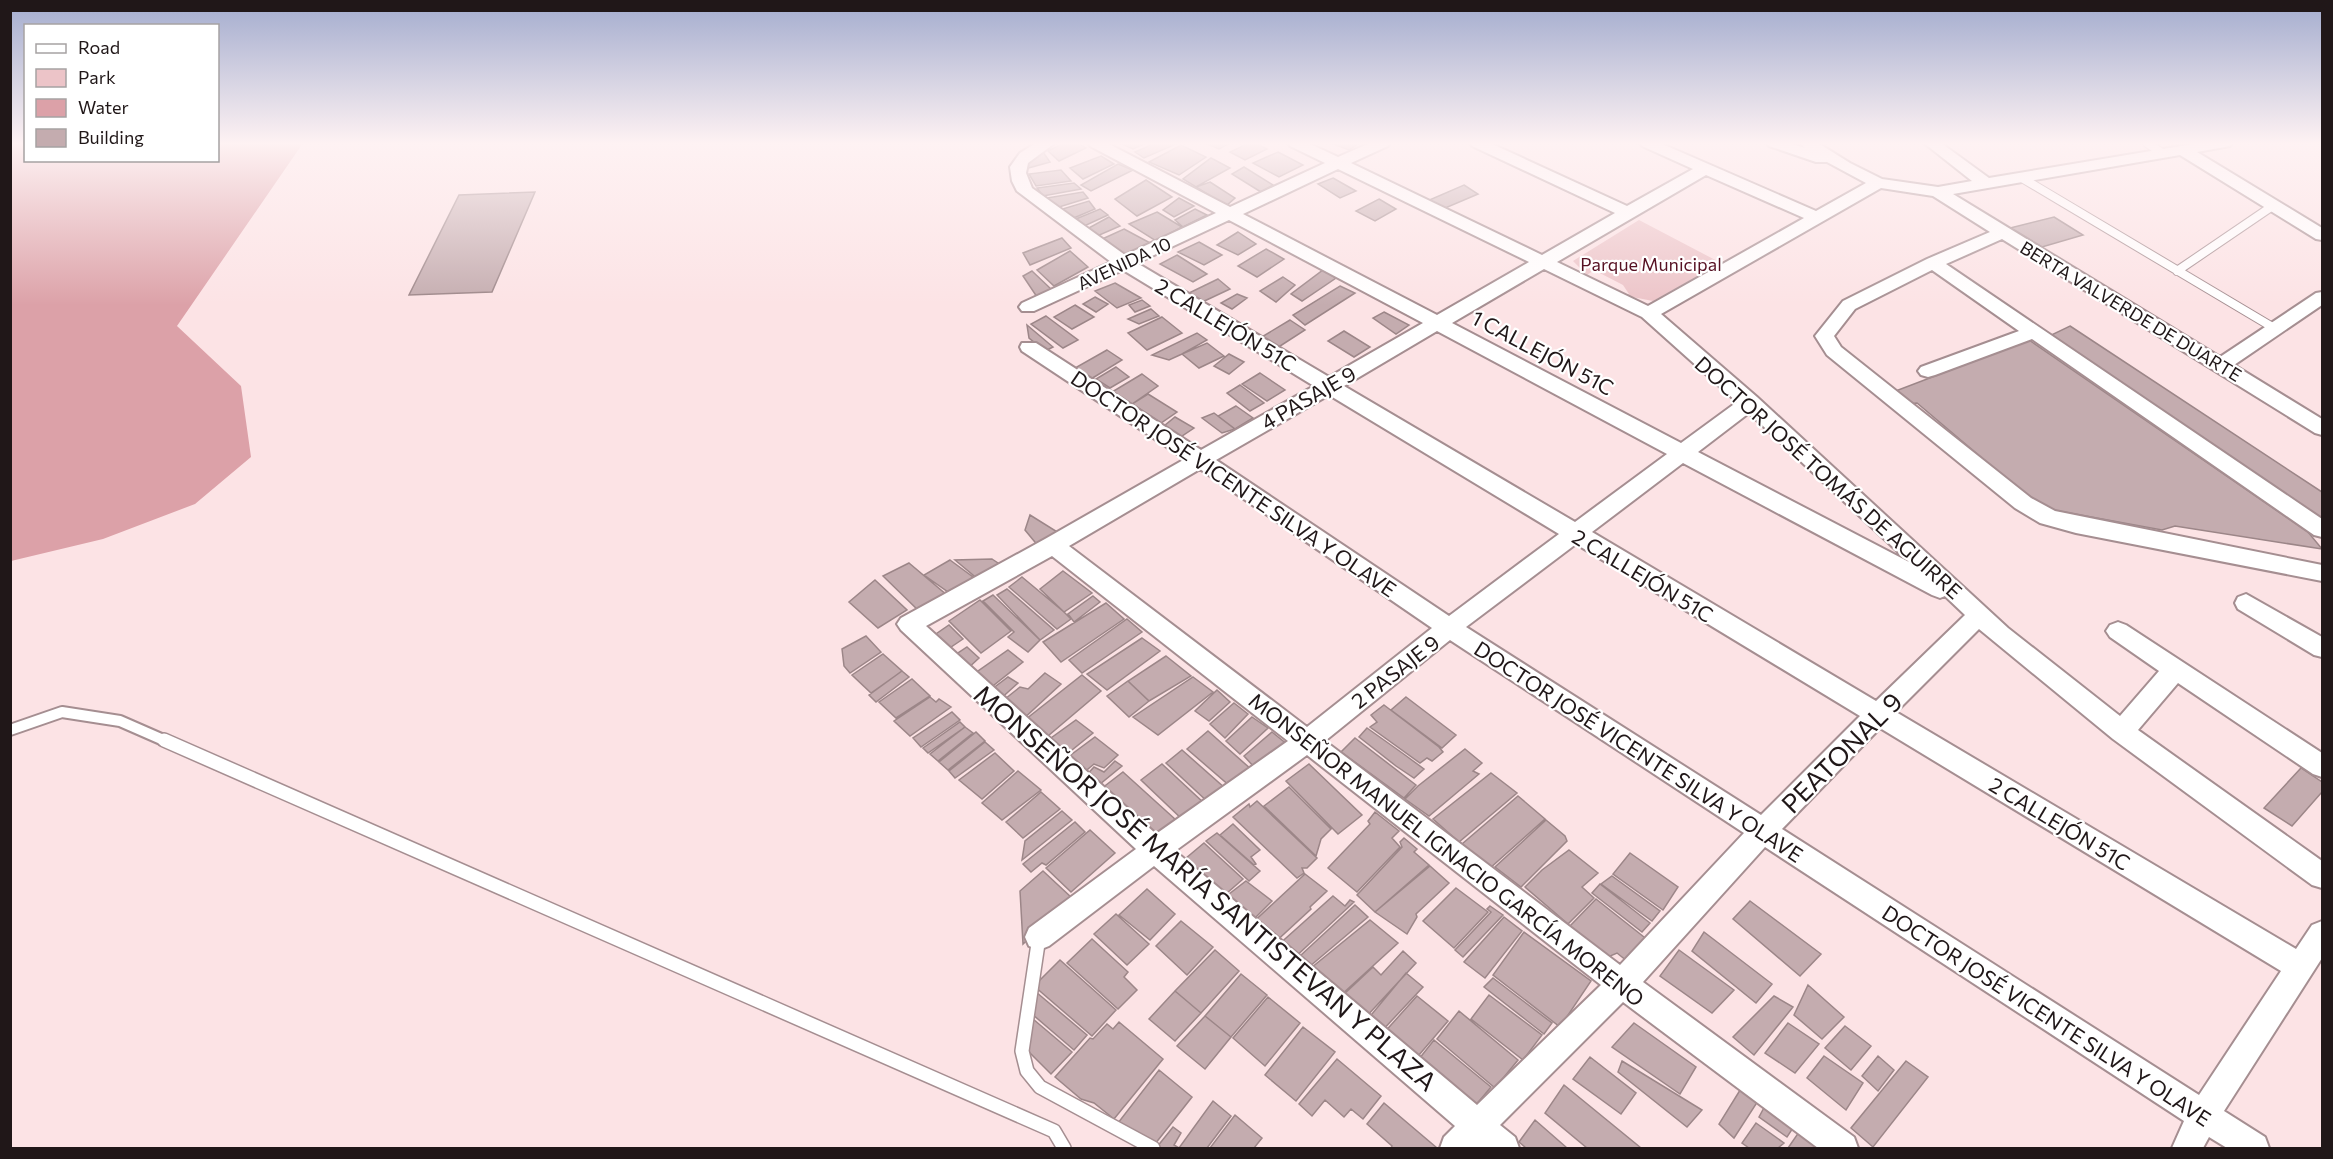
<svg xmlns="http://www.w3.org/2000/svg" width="2333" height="1159" font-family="Commissioner,sans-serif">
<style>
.green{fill:#ecc4c8}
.water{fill:#dca1a8}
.building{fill:#c4acaf;stroke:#9c8688;stroke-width:1.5}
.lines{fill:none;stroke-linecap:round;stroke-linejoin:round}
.lane-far2-casing{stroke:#a58e91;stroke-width:10}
.lane-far1-casing{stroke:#a58e91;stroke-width:14}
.lane-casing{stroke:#a58e91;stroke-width:16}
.street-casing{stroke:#a58e91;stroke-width:4}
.lane-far2{stroke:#fff;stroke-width:8}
.lane-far1{stroke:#fff;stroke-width:10}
.lane{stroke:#fff;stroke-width:13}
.street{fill:#fff;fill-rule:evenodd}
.labels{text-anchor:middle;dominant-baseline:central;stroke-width:4.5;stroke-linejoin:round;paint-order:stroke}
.far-street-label{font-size:18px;fill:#201718;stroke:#fff}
.far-park-label{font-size:18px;fill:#561022;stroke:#fff}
.street-label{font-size:21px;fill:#201718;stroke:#fff}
.near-street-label{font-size:26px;fill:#201718;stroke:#fff}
</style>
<rect width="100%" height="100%" fill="#fce3e5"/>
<!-- green -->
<path class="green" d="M1639,220l82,43 -68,38 -31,-6 7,-1 -6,-9 -29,-15 -7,5 -14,-14z"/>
<!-- water -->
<path class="water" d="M10,143h15l1,17h192v-17h85l-126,183 64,60 10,71 -56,47 -92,35 -92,22z"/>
<!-- building -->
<path class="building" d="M1064,143h14l8,5 -27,13 -11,-10z
M1120,143h26l-13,6z
M1156,143h22l-34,15 -9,-6z
M1205,143h25l-11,6z
M1249,143h7l11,6 -22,11 -15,-8z
M1331,143h24l3,1 -9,6z
M1181,145l25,12 -27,18 -30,-13z
M1043,152l7,10 -25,7v-9z
M1278,152l25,13 -24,12 -26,-14z
M1101,156l13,8 -31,15 -13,-11z
M1211,158l19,10 -34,19 -13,-8z
M1118,164l15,6 -42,21 -10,-6z
M1244,167l29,18 -12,7 -29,-18z
M1061,170l10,11 -35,5 -7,-12z
M1333,178l23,13 -16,7 -22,-14z
M1146,180l26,17 -35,19 -22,-17z
M1210,182l25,16 -9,8 -30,-19z
M1074,183l7,6 -38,7 -6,-8z
M1464,185l14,9 -35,15 -16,-8z
M535,192l-43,100 -83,3 50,-100z
M1083,192l5,6 -32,10 -9,-10z
M1179,198l15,8 -20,11 -11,-7z
M1379,199l17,10 -21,12 -19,-10z
M1089,201l6,8 -26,11 -10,-10z
M1100,209l8,6 -28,13 -9,-7z
M1195,209l12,6 -24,12 -8,-7z
M1157,212l25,15 -26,14 -27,-17z
M1109,217l11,9 -25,11 -10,-7z
M2054,217l29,18 -41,12 -32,-19z
M1124,229l30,16 -29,15 -25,-20z
M1238,232l18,12 -18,11 -21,-10z
M1062,238l9,10 -41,17 -7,-12z
M1199,242l23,13 -18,10 -26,-13z
M1266,249l18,10 -27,18 -19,-11z
M1070,251l18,16 -34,19 -17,-16z
M1177,255l30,19 -14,8 -33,-18z
M1323,270l13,8 -34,23 -11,-7z
M1032,271l19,18 -14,8 -14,-21z
M1283,277l12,8 -19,17 -16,-11z
M1218,279l12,10 -32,15 -11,-10z
M1115,283l26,15 -24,10 -22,-17z
M1340,286l15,7 -50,32 -12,-10z
M1237,294l10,4 -15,11 -11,-6z
M1095,297l13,7 -12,8 -13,-8z
M1142,300l8,6 -15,6 -6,-7z
M1075,305l19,12 -22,12 -18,-12z
M1151,309l8,7 -20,8 -11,-5z
M1384,312l25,13 -13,9 -23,-16z
M1046,316l32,24 -15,8 -32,-24z
M1162,317l20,16 -35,17 -19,-17z
M1290,320l15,10 -28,18 -17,-10z
M1027,325l26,22 -8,4 -16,-13z
M2070,326l252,166v32l-277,-186z
M1344,331l26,16 -16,10 -26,-16z
M1197,333l10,7 -25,14 -13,6 -17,-5z
M2029,340l279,192 14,17 -147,-23 -13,4 -109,-20 -31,-18 -105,-89 -9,1 -15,-12z
M1207,343l17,13 -25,12 -17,-14z
M1107,350l15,10 -31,19 -16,-11z
M1229,354l15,8 -15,12 -15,-8z
M1116,367l13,10 -19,11 -14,-9z
M1260,373l25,17 -18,11 -25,-17z
M1142,374l16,12 -26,18 -20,-12z
M1240,385l24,18 -14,8 -23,-18z
M1148,394l29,18 -16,11 -29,-19z
M1236,406l17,12 -18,11 -17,-13z
M1214,413l4,3 17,13 -13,4 -20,-15z
M1175,417l19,11 -15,10 -15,-12z
M1030,515l29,18 -20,14 -14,-17z
M992,559l9,6 -22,15 -24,-20z
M950,560l23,17 -22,17 -27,-19z
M909,563l39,33 -27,17 -38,-37z
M1063,571l29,22 -28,19 -24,-23z
M1022,577l42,35 7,7 -14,10 -48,-42z
M875,580l32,30 -29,18 -29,-26z
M1007,589l47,41 -14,10 -43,-45z
M993,595l47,45 -12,12 -20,-15 6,-5 -31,-31z
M1093,596l7,6 -26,20 -6,-8z
M980,600l31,31 -30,22 -32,-32z
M1106,603l18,16 -63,43 -18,-20z
M1127,619l15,13 -60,41 -13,-13z
M949,625l14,14 -18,12 -15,-13z
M866,636l15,16 -31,21 -6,-7 -2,-17z
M1142,638l18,13 -53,39 -20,-16z
M967,647l12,11 -14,13 -13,-14z
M1008,650l15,12 -39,31 -13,-17z
M883,654l19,17 -31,22 -19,-18z
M1166,656l25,20 -42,25 -21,-20z
M902,671l7,6 -33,25 -7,-7z
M1045,673l16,11 -40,37 -21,-18 20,-16 8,2z
M1082,675l19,16 -59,50 -21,-18z
M1008,677l10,6 -21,19 -9,-10z
M1193,677l20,15 -55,43 -25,-18z
M912,679l18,17 -34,22 -17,-16z
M1128,681l21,20 -20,16 -22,-21z
M1217,690l13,12 -21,19 -14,-10z
M930,697l6,5 3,-3 12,8 -41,29 -16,-15z
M1406,697l50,38 -14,13 -51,-38z
M1234,703l14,11 -23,24 -15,-14z
M1384,705l55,42 4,5 -11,9 -5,-3 -7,5 -50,-36 7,-5 -6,-7z
M952,712l8,8 -39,27 -8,-9z
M1252,717l16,11 -28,26 -14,-13z
M1076,720l17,13 -31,25 -18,-15z
M960,722l5,5 -37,26 -5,-5z
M965,727l8,6 -35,28 -8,-7z
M1367,728l38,27 19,14 -10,9 -18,-12 -37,-29z
M1208,731l44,39 -21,17 -44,-38z
M976,732l9,9 -37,29 -9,-8z
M1272,732l16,13 -33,23 -11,-12z
M1095,737l23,18 -14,13 -10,-4 -12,10 -18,-14z
M1355,738l61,47 -12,13 -63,-46z
M985,742l9,8 -39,28 -6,-7z
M1465,749l17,14 -9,8 6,3 -50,42 -24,-17 13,-13z
M1182,750l44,39 -17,14 -43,-40z
M995,753l19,18 -32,28 -23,-19z
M1115,761l7,5 -28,23 -11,-10 11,-12 10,5z
M1162,764l44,41 -22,16 -43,-41z
M1309,764l53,51 -24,19 -52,-53z
M2301,768l21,14v10l-30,34 -28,-18z
M1018,771l23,19 -39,30 -20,-17z
M1123,772l53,48 -23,23 -56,-51z
M1491,773l26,20 -58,49 -26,-23z
M1289,787l42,42 -10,10 -5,17 -52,-50z
M1041,792l19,17 -37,29 -17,-16z
M1518,796l27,23 -56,50 -27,-25z
M1257,801l60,57 -10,10h-5l2,5 -7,5 -64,-61 16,-13 1,3z
M1062,811l10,9 -50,40 3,-19z
M1375,812l24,19 -7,7 8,9 -43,45 -29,-24 42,-44 -2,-3z
M1546,820l19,16 2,5 -46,46 -26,-20z
M1075,822l10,10 -39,33 -4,-2 -11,9 -8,-8z
M1233,824l27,26 -9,7 5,7 -2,1 -34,-30z
M1090,830l25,23 -44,39 -25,-24z
M1217,833l43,38 -11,10 -43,-40z
M1404,838l13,11 -3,3 15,13 -54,47 -18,-17 45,-48 -2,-5z
M1204,843l39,36 -24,21 -40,-36z
M1569,850l29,23 -16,14 12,11 -26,26 -43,-37 17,-17z
M1630,853l48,34 -15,23 -50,-36z
M1430,866l19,17 -33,31 1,3 -10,17 -32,-22z
M1043,871l29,27 -49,46 -3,-53z
M1305,874l22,17 -17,16 1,2 -39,36 -23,-19z
M1612,876l48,35 -8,10 -51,-37z
M1246,881l26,20 -24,24 -28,-24z
M1600,884l50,39 -8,9 -50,-39z
M1456,888l32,24 -34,36 -31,-27z
M1147,889l28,25 -25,26 -31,-25z
M1333,896l12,10 5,-6 4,2 -63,59 -15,-14z
M1596,899l53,42 -22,20 -10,-8 -9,4 -38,-31z
M1750,901l71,53 -21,22 -67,-57z
M1355,905l13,12 -59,50 -9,-11z
M1490,906l13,9 -40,42 -8,-7 36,-38 -4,-3z
M1116,914l33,30 -22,21 -33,-31z
M1504,917l18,14 -37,47 -21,-16z
M1370,920l28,23 -58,53 -29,-28z
M1181,921l32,26 -26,28 -31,-29z
M1524,932l67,49 -31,46 -67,-52z
M1704,932l68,52 -16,19 -64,-52z
M1092,939l36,33 -4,5 13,13 -19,19 -51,-46z
M1215,950l24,21 -38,42 -26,-22z
M1679,950l55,40 -22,23 -52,-37z
M1403,951l13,12 -51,55 -24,-21 32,-30 8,8z
M1060,960l56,50 -24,26 -58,-50z
M1406,973l17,14 -43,46 -13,-13z
M1241,974l26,21 -36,42 -26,-21z
M1493,978l59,45 -8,11 -60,-47z
M1808,985l36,32 -22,22 -28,-24z
M1175,991l26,22 -26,28 -26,-22z
M1036,992l51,43 -13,15 -42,-36z
M1489,995l53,40 -19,25 -52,-41z
M1417,996l31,25 -35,41 -31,-27z
M1774,996l19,11 -39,48 -21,-18z
M1268,997l32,26 -35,43 -32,-28z
M1459,1011l59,49 -23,28 -58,-49z
M1205,1016l26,21 -26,32 -28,-23z
M1033,1019l39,33 -21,22 -24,-24z
M1119,1022l44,37 -49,60 -20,-16 -13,-4 -26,-22 35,-39 3,1 14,-15 6,5z
M1634,1023l62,44 -16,27 -68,-47z
M1788,1023l31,21 -24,29 -30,-20z
M1845,1026l26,20 -20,24 -26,-22z
M1303,1027l32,25 -39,49 -31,-26z
M1434,1040l57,47 -21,25 -55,-48z
M1824,1056l39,27 -17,27 -39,-32z
M1878,1056l16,14 -16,21 -16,-15z
M1590,1057l46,36 -15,21 -48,-35z
M1337,1059l44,37 -18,23 -12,-10 -7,8 -19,-17 -13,16 -13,-12z
M1622,1061l80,49 -15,17 -69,-55z
M1906,1061l22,16 -55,70 -22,-19z
M1159,1070l33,27 -37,47 -37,-21z
M1564,1085l77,63h-54l-42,-35z
M1742,1087l16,14 -24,37 -15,-14z
M1213,1101l18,15 -24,32h-47l-3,-1 16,-20 8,6 -7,12 5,3z
M1384,1103l53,45h-46l1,-2 -25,-22z
M1766,1104l29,21 -8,12 -28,-20z
M1235,1115l27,23 -8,10h-44z
M1535,1120l32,28h-41l-7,-6z
M1756,1123l28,20 -6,5h-29l-7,-5z
M1799,1132l21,16h-32z"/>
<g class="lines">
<!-- lane-far2 casing -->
<g class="lane-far2-casing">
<path id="lane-far2" d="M2147,143l15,10
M2022,178l252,150
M2177,271l97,-66"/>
</g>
<!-- lane-far1 casing -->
<g class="lane-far1-casing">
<path id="lane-far1" d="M10,730l52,-18 58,9 48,21"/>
</g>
<!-- lane casing -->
<g class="lane-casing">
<path id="lane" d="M164,740l890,391 10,17
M1039,937l-17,114 5,20 13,16 113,61"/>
</g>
<!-- street casing -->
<g class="street-casing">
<path id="street" d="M1036,143h19l-27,20 -2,10 6,15 93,67 91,-42 -126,-67 -2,-3h19l123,64 95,-44 -35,-17 -2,-3h20l30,14 32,-14h20l-2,3 -37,17 191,92 73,-42 -143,-67 -2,-3h20l137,63 66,-37 -51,-23 -2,-3h20l156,68 50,-28 -39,-21h-11l-47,-16 -2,-3h22l16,5 -5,-5h18l32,20 32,16 56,8 34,-6 -48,-38h17l48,35 210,-35h33l-2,3 -33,6 125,76v12l-6,-1 -136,-84 -227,39 267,163 96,-64 6,-1v13l-88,60 88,54v16l-7,-2 -313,-194 -56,25 376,255v18l-8,-2 -282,-196 -97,36 -7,2 -7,-2 -3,-4 3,-4 98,-36 -87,-61 -77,39 -21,27 7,11 190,151 24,13 267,54v16l-246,-48 -36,-10 -25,-15 -188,-153 -12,-19 28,-35 84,-42 63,-27 -57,-36 -52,-8 -220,126 96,83 251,231 112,88 39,-45 -49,-34 -4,-6 4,-6 8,-3 8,3 196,128v24l-9,-3 -135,-91 -40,47 184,131v27l-10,-3 -199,-146 -134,-110 -83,83 400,237 16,-24 10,-4v37l-98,153 41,26 4,11h-42l-18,-11 -6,11h-31l12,-27 -419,-274 -122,135 211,155 4,11h-40l-195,-146 -123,123 15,12 4,11h-38l-2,-1 -2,1h-37l4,-11 11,-11 -301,-260 -105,80 -10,4 -10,-4 -4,-9 4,-9 107,-79 -235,-219 -4,-6 4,-6 144,-79 140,-80 -163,-108 -2,-4 2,-4h14l165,107 113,-64 -191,-116 -89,41h-12l-3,-4 3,-4 89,-41 -94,-71 -5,-10 -2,-14 10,-14zM1338,169l191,93 -92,53 -194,-101zM1706,175l98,43 -156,88 -91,-44zM1229,220l194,103 -94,54 -192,-114zM1544,269l98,48 95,85 -56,41 -229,-120zM1437,331l230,123 -92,68 -231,-136zM1329,395l230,139 -110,82 -233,-156zM1749,413l160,149 -211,-110zM1683,463l249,132 8,3 5,-2 20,19 -89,86 -284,-169zM1200,469l232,159 -125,99 -238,-181zM1576,544l284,172 -99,99 -295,-188zM1052,556l236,185 -132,93 -230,-208zM1450,640l294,193 -124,132 -295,-224zM1880,728l401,243 -82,124 -417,-266zM1307,755l294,230 -124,120 -302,-254z
M2246,594l76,43v20l-8,-2 -76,-46 -3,-6 3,-6z"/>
</g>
<!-- lane-far2 -->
<use href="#lane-far2" class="lane-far2"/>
<!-- lane-far1 -->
<use href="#lane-far1" class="lane-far1"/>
<!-- lane -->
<use href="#lane" class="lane"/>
<!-- street -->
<use href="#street" class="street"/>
</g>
<!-- sky -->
<linearGradient id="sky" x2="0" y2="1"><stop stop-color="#a3acce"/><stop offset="0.47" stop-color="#fef2f3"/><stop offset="1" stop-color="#fef2f3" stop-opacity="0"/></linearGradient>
<rect width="2333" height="305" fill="url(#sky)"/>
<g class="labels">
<!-- far-street labels -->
<g class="far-street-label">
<text transform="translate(1124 263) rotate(-25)">AVENIDA 10</text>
<text transform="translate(2131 311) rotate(31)">BERTA VALVERDE DE DUARTE</text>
</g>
<!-- far-park labels -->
<g class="far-park-label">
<text x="1651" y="264">Parque Municipal</text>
</g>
<!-- street labels -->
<g class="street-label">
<text transform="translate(1226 324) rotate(31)">2 CALLEJÓN 51C</text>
<text transform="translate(1543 352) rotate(28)">1 CALLEJÓN 51C</text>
<text transform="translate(1308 397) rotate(-30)">4 PASAJE 9</text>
<text transform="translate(1829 477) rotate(42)">DOCTOR JOSÉ TOMÁS DE AGUIRRE</text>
<text transform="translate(1234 483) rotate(34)">DOCTOR JOSÉ VICENTE SILVA Y OLAVE</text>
<text transform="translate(1643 575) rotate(31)">2 CALLEJÓN 51C</text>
<text transform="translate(1395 671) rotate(-38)">2 PASAJE 9</text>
<text transform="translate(1639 751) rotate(33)">DOCTOR JOSÉ VICENTE SILVA Y OLAVE</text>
<text transform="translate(2060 823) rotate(31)">2 CALLEJÓN 51C</text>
<text transform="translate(1447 849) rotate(38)">MONSEÑOR MANUEL IGNACIO GARCÍA MORENO</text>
<text transform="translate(2047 1015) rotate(33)">DOCTOR JOSÉ VICENTE SILVA Y OLAVE</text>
</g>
<!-- near-street labels -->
<g class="near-street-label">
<text transform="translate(1841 752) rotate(-45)">PEATONAL 9</text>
<text transform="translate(1206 887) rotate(41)">MONSEÑOR JOSÉ MARÍA SANTISTEVAN Y PLAZA</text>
</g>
</g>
<!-- border -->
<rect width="2333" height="1159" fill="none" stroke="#201718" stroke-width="24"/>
<!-- legend -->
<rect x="24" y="24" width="195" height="138" fill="#ffffff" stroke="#a6a2a3" stroke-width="1.5"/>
<rect x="36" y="44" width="30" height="9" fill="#ffffff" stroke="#a6a2a3" stroke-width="1.5"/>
<text x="78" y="54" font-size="18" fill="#201718">Road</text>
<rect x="36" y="69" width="30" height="18" fill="#ecc4c8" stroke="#a6a2a3" stroke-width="1.5"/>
<text x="78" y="84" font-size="18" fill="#201718">Park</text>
<rect x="36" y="99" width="30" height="18" fill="#dca1a8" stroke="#a6a2a3" stroke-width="1.5"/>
<text x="78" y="114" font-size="18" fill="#201718">Water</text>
<rect x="36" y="129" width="30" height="18" fill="#c4acaf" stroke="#a6a2a3" stroke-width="1.5"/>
<text x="78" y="144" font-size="18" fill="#201718">Building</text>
</svg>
